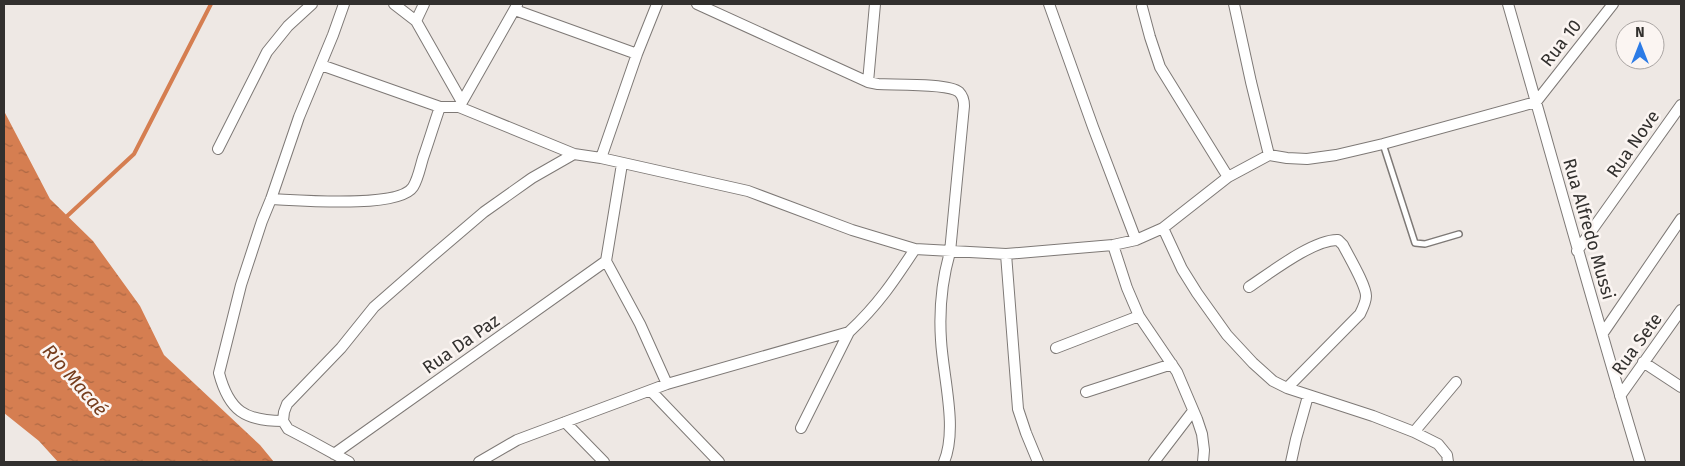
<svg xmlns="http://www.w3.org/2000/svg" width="1685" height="466" font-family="'Fira Sans',sans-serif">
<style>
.water{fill:url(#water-ripples)}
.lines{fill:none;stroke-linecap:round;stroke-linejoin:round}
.stream{stroke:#d57e51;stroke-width:4}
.service-casing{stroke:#7e7976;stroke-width:8}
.minor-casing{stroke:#7e7976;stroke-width:12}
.service{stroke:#fff;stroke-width:5}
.minor{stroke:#fff;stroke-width:10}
.labels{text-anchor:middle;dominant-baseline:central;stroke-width:5;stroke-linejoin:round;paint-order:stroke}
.street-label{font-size:18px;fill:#32302e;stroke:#fbf5f2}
.water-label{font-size:19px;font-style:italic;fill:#763d1d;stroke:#fbf5f2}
</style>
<defs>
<pattern id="water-ripples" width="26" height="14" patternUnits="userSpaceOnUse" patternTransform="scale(1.25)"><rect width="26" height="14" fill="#d57e51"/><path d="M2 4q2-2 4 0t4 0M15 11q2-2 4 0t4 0" fill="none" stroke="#ad6844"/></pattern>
</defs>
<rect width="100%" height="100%" fill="#eee8e4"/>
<!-- water -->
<path class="water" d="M4,111l46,88 43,42 47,65 24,49 96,90 14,17h-216l-19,-21 -35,-28z"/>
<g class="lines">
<!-- stream -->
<path class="stream" d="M65,218l69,-64 77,-150"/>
<!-- service casing -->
<g class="service-casing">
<path id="service" d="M1383,144l32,99 10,1 34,-10"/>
</g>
<!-- minor casing -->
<g class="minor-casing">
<path id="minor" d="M394,4l22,17 46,81 -3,5 115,47 27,4 147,33 104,39 63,19 91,5 107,-9 23,-5 27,-12 65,-51 41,-22 18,3 20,1 29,-4 47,-11 153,-42 77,-98
M697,4l171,78 10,2c16,1 71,-1 81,8 4,4 5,9 5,14l-14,146c-8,28 -11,58 -9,88 2,37 17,88 3,122
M1049,4l44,123 43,113
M1234,4l17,78 18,73
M1508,4c44,153 86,306 132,458
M1142,7l8,30 10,30 68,110
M515,10l122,44
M416,21l8,-17
M321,65l119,42h19
M868,82l7,-78
M462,102l55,-97
M218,149l49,-97 21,-26 24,-22
M601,158l36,-104 20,-50
M622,164l-16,97 34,63 27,60
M271,199c26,1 128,10 142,-12 5,-8 7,-19 10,-29 6,-17 11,-34 17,-51
M1163,228l19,41 15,24 30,42 26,28 20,18 14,7 86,28 41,16 24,12 9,11 1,7
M1113,245l14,43 12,28 38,56 20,47 5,15 2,16 -1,12
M1577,251l104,-146
M1006,254l12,155 8,24 12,29
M1249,287c21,-14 65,-48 89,-47l5,5c6,12 23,40 23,51 0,6 -3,12 -6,18l-73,74
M1603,333l78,-114
M1056,348l83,-32
M1643,362l38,25
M651,391l68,71
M1086,392l86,-28
M1620,396l61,-86
M283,421c-38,0 -54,-10 -64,-48l22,-88 21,-64 9,-22 28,-82 34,-82 11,-31
M565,422l39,40
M801,428l48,-96
M1414,432l42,-50
M334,454l272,-193
M349,462l-40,-22 -21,-11 -5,-8 1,-9 3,-8 54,-56 33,-41 56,-49 54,-46 48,-34 42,-24
M479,462l38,-22 150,-56 182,-52c29,-27 45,-51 66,-83
M1154,462l39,-51
M1291,462l5,-23 12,-43"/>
</g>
<!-- service -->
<use href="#service" class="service"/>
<!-- minor -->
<use href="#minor" class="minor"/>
</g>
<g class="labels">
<!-- street labels -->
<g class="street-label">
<text transform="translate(1561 43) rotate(-52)">Rua 10</text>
<text transform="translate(1633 144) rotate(-55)">Rua Nove</text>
<text transform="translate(1589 229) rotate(74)">Rua Alfredo Mussi</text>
<text transform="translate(461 344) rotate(-35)">Rua Da Paz</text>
<text transform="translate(1637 344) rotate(-54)">Rua Sete</text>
</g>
<!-- water labels -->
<g class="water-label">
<text transform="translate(75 380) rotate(49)">Rio Macaé</text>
</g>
</g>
<!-- border -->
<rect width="1685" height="466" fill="none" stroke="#32302e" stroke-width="10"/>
<!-- north arrow -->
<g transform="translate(1640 45)"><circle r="24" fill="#fbf5f2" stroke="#aba6a4"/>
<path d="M0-4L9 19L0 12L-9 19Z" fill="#2c7be6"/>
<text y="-8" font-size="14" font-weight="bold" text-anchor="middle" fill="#32302e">N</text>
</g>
</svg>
